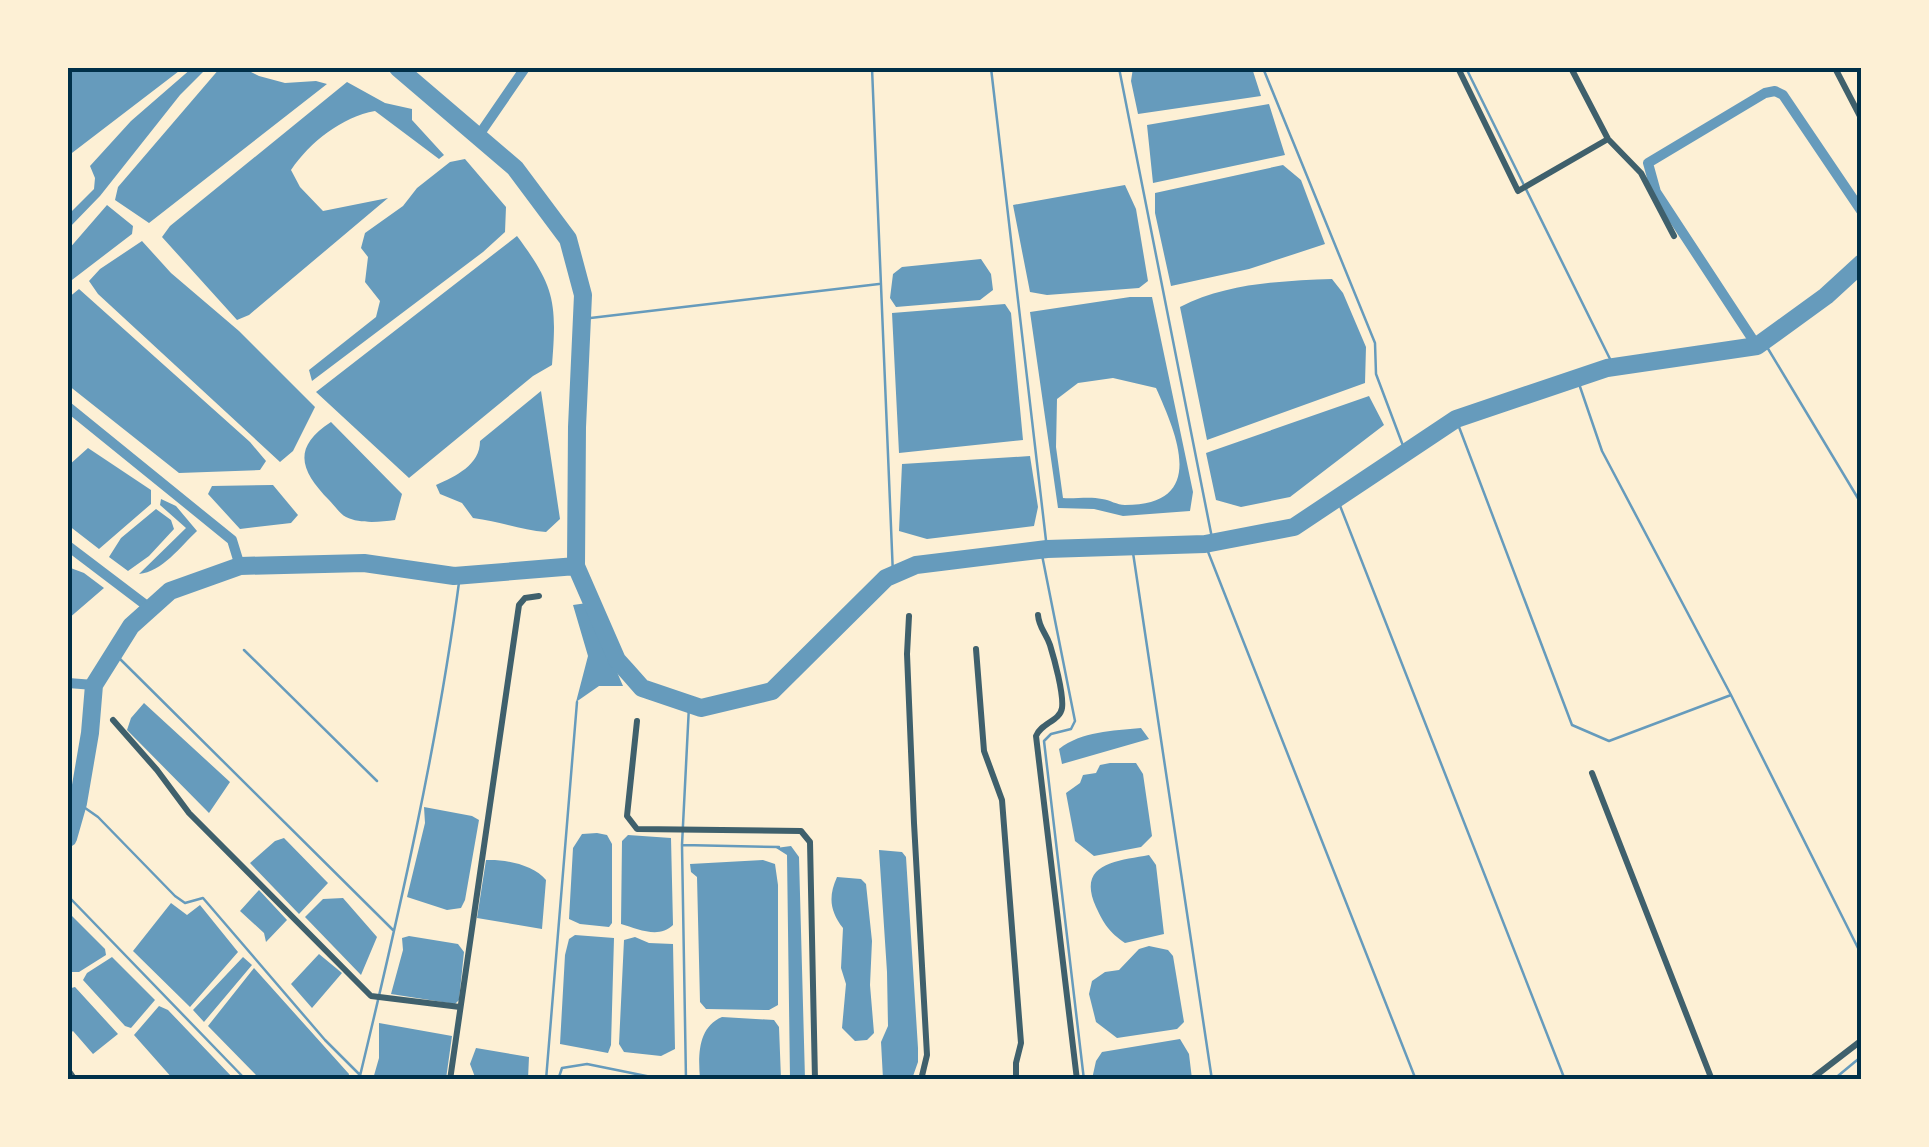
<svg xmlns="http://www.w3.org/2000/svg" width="1929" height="1147" font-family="Montserrat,sans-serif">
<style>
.water{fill:#669bbc;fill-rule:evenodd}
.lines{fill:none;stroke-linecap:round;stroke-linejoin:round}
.stream{stroke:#669bbc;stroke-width:2.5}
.canal{stroke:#669bbc;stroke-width:10}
.river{stroke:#669bbc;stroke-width:18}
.minor{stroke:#3f606c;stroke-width:6}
.neatline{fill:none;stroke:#003049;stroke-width:4}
</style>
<rect width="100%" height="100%" fill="#fdf0d5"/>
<!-- water -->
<path class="water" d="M68,68h115l-115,88z
M192,68h15l-27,27 -80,101 -32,33v-14l26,-26 1,-11 -5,-12 41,-45z
M220,68h23l16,8 26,7 31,-2 11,3 -178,139 -34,-23 3,-13z
M1133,68h119l9,28 -123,18 -7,-33z
M347,82l38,21 27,6v11l32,35 -5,4 -64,-48c-33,6 -65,31 -84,59l9,17 23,24 65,-13 -139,117 -12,5 -75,-83 8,-11z
M1269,104l16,51 -132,28 -6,-58z
M465,159l41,48 -1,25 -22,20 -171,129 -3,-11 67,-53 4,-16 -15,-19 3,-25 -7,-9 4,-15 38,-27 14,-18 33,-26z
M1283,165l18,15 24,64 -76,25 -78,17 -16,-73v-20z
M1125,185l11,24 12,72 -9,7 -92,7 -17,-3 -17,-87z
M107,205l26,21 -1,8 -64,49v-33z
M517,236c38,51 40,66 35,129l-19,11 -124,102 -93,-86z
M142,241l29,32 68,58 76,76 -22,44 -13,11 -182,-168 -9,-13 11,-12z
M981,259l10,15 2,16 -13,10 -84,7 -6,-9 3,-24 9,-7z
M1332,279l11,14 23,54 -1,36 -158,57 -27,-133c47,-24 101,-26 152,-28z
M79,289l171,153 16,19 -6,9 -81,3 -111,-88v-87z
M1130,297h22l41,195 -3,19 -67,5 -29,-7 -36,-1 -28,-196zM1113,378l43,10c22,49 51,117 -31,117 -8,0 -15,-5 -23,-6 -12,-3 -27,0 -39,-1l-7,-51 1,-48 21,-16z
M1005,304l6,9 12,127 -124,13 -7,-140z
M541,391l19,128 -14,13c-25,-2 -48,-11 -73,-14l-11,-15 -22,-9 -4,-9c20,-9 44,-20 44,-44z
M1369,396l15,29 -94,72 -49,10 -25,-7 -10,-47z
M331,422l71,72 -7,26c-15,2 -35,4 -49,-3 -6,-3 -12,-12 -17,-17 -28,-29 -38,-52 2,-78z
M88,448l63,42v14l-52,45 -31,-24v-59z
M1030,456l8,51 -4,19 -107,13 -28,-8 3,-67z
M273,485l25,30 -7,8 -51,6 -32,-35 4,-8z
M161,499l15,7 21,25c-16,15 -35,41 -58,43l47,-46 -26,-23z
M156,509l15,11 3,9 -25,27 -21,15 -19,-14 12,-19z
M68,567l16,6 20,15 -36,31z
M587,603l36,83h-24l-23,16 12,-46 -15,-51z
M144,703l86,79 -21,31 -82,-83 4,-12z
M1141,728l8,11 -87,25 -3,-15c23,-18 53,-18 82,-21z
M1110,763h26l7,11 9,62 -11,11 -47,9 -19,-15 -9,-48 14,-10 3,-8 13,-2 4,-8z
M424,807l48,9 7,4 -14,80 -4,8 -14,2 -40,-13 18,-74z
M597,833l10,2 5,9v79l-3,4 -29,-3 -11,-5 4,-71 9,-14z
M628,835l43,3 2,87c-14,14 -35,4 -52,-1l1,-83z
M284,838l44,45 -29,31 -49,-51 25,-22z
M791,846l8,11 6,222h-15l-3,-224 -11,-7z
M879,850l23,2 4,5 12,191v14l-6,17h-29l-2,-37 7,-16 -1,-54z
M1149,855l7,10 8,69 -39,9c-16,-11 -21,-19 -29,-36 -20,-44 21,-46 53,-52z
M486,860c19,-1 48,5 60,20l-4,49 -65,-11z
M763,860l12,4 3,21v120l-9,5 -63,-1 -6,-7 -3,-125 -6,-5 -1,-8z
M837,877l24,2 5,5 6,57 -2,44 4,48 -7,7 -12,1 -13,-13 4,-44 -5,-16 2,-40c-13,-17 -15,-31 -6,-51z
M259,890l28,30 -21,22 -2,-9 -24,-22z
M343,898l34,39 -16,38 -56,-58 18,-18z
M171,903l16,12 13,-10 38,47 -48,55 -57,-56z
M68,912l37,37 1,6 -27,17h-8l-3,-4z
M575,935l39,3 -3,107 -3,8 -48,-9 5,-89 4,-16z
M409,936l49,8 6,8 -5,48 -4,4 -64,-10 12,-44 -1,-12z
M635,937l14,6 24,1 2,105 -14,7 -37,-4 -5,-8 5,-104z
M1149,946l19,4 5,6 11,66 -7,7 -60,9 -21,-16 -7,-28 3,-13 13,-9 14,-2 20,-21z
M319,954l23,19 -30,35 -21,-24z
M112,957l43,43 -24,28 -6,-2 -42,-46 4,-7z
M243,957l9,8 -48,57 -11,-12z
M254,968l95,106 -1,5h-88l-52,-53z
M75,987l43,47 -25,20 -20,-23 -5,4v-46z
M159,1006l9,4 66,69h-61l-39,-44z
M722,1017l52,3 5,7 2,52h-81c-2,-24 -2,-52 22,-62z
M379,1023l73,13 -6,43h-73l6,-21z
M1180,1039l9,15 3,25h-100l4,-18 6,-9z
M476,1048l53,9 -1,22 -53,-2 -5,-13z"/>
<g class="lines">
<!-- stream -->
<path class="stream" d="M524,68h2
M872,68l21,507
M991,68l56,481
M1119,68l94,475
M1263,68l112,275 1,31 29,77
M1466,68l148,299
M582,319l297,-35
M1764,342l98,163
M1577,378l25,73 129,244 131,261
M1456,419l116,306 37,16 122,-46
M1337,498l228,582
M1205,544l211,536
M1132,546l80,534
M1041,550l34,171 -4,8 -20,5 -7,7 40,339
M244,650l133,131
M114,653l279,277
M78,803l20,14 77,79 10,7 18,-5 122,142 34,34
M683,845l96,2
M68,896l178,184
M359,1080c40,-166 79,-336 101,-505
M546,1080l31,-378
M558,1080l4,-12 25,-4 79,16
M686,1080l-4,-235 7,-139
M1833,1080l29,-24"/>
<!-- canal -->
<path class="canal" d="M479,135l46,-67
M1757,346l-101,-154 -8,-29 117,-70 10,-2 8,4 79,117
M68,407l164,133 8,26
M68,546l83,63
M68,683l26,2"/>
<!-- river -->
<path class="river" d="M398,68l117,100 53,71 15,56 -6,132 -1,139 41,94 10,11 15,17 59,20 71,-17 114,-113 30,-13 131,-16 158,-5 89,-17 162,-108 151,-51 150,-22 69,-50 36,-33
M68,838l10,-35 12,-70 4,-48 37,-59 39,-35 70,-25 124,-3 90,13 122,-10"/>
<!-- minor -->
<path class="minor" d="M1458,68l60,123 90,-52
M1571,68l37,71 33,34 33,63
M1835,68l27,52
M1038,615c1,13 8,18 12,30 4,13 14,49 12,63 -2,13 -21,15 -26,28l41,344
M909,616l-2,38 7,169 13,232 -6,25
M976,649l8,102 18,49 19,243 -5,20v17
M113,720l44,50 32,43 182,183 89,11
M637,721l-10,95 10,13 164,2 9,11 5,238
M1592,773l120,307
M68,1070l7,10
M450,1080l69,-475 6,-7 14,-2
M1810,1080l52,-40"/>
</g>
<!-- border -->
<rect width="1929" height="1147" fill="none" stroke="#fdf0d5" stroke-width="140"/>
<rect x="70" y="70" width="1789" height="1007" class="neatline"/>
</svg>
